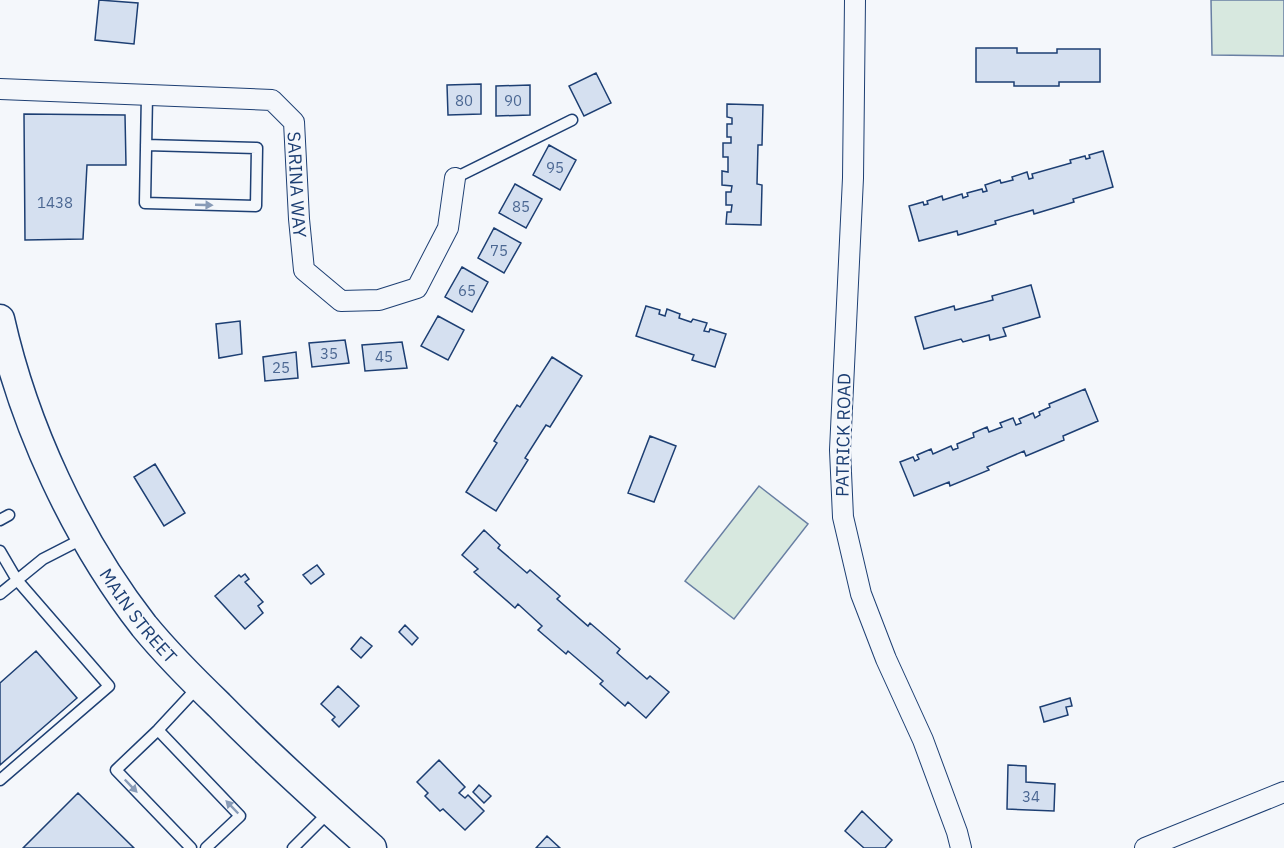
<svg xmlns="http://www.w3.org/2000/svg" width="1284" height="848" font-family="'IBM Plex Sans',sans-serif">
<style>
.green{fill:#d7e8df;stroke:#687fa3;stroke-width:1.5}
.building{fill:#d5e0f0;stroke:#1d3f73;stroke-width:1.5}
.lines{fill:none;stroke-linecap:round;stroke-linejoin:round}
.lane-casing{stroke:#1d3f73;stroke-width:13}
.street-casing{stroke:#1d3f73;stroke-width:22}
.secondary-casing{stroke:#1d3f73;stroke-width:31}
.lane{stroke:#f4f7fb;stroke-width:10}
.street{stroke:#f4f7fb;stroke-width:20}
.secondary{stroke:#f4f7fb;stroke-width:28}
.oneway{fill:#889bb7}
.labels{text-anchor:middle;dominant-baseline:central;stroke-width:4.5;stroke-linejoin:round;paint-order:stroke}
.number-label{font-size:15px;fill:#4b6792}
.street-label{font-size:18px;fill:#1d3f73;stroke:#f4f7fb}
</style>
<rect width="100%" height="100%" fill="#f4f7fb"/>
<!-- green -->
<path class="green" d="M1211,0h73v56l-72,-1z
M759,486l49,38 -74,95 -49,-38z"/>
<!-- building -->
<path class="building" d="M99,0l39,3 -4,41 -39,-4z
M976,48h41v5h40v-4h43v33h-41v4h-45v-4h-38z
M596,73l15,30 -27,13 -15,-30z
M481,84v30l-33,1 -1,-30z
M530,85v30l-34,1v-30z
M727,104l36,1 -1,40h-4l-1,39 5,1 -1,40 -35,-1 1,-12h4l1,-7h-6v-13h5l1,-6 -10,-1v-14l6,1v-15h-5v-14h8v-6h-4v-13h5v-6l-5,-1z
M24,114l101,1 1,50h-39l-4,74 -58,1z
M549,145l27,15 -16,30 -27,-15z
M1103,151l10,36 -40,12 1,3 -40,12 -1,-4 -38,11 1,3 -38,11 -1,-4 -38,10 -10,-35 14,-4 1,3 4,-1 -1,-3 15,-5 1,4 19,-6 1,4 5,-2 -1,-3 15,-4 1,3 4,-1 -2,-6 15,-5 1,3 12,-3 -1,-3 15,-5 2,7 4,-1 -1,-4 39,-11 -1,-3 15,-4 1,3 4,-1 -1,-3z
M515,184l27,15 -16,29 -27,-15z
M494,228l27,15 -17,30 -26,-15z
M462,267l26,15 -16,30 -27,-15z
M1031,285l9,32 -37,11 3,8 -16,4 -1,-5 -26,7 -2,-3 -37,10 -9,-32 39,-11 1,4 38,-10 -1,-4z
M646,306l14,4 -1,4 6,2 2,-7 13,5 -1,4 12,4 2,-3 14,4 -3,8 5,1 1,-3 16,5 -11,33 -23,-7 2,-5 -58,-19z
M438,316l26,14 -16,30 -27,-14z
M240,321l2,33 -23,4 -3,-34z
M345,340l4,23 -37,4 -3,-24z
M402,342l5,26 -42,3 -3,-26z
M296,352l2,26 -33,3 -2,-24z
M552,357l30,19 -32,51 -4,-2 -21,33 3,2 -32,51 -30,-19 31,-49 -3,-2 23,-36 3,2z
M1085,389l13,32 -35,15 1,4 -38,16 -2,-5 -37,16 2,3 -39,16 -1,-4 -35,14 -14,-34 13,-5 2,4 4,-2 -2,-4 14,-6 2,5 18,-8 2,4 5,-2 -1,-4 17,-7 -1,-4 14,-6 2,5 13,-5 -2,-4 13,-5 3,7 5,-2 -2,-4 14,-6 2,5 5,-3 -1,-3 11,-5 -1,-3z
M650,436l26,10 -22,56 -26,-9z
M155,464l30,49 -21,13 -30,-49z
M484,530l16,15 -2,3 29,25 3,-3 30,26 -3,3 31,27 2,-3 30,26 -3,4 30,26 3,-3 19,16 -23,26 -18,-16 -3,4 -25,-22 3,-3 -35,-30 -2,3 -28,-24 4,-4 -24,-22 -3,4 -41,-36 4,-3 -16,-14z
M317,565l7,9 -13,10 -8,-9z
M245,574l4,5 -4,3 18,20 -5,4 5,7 -18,16 -30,-33 24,-21 2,2z
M405,625l13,13 -6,7 -13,-13z
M361,637l11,9 -11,12 -10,-9z
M36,651l41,47 -77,67v-82z
M338,686l21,20 -20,21 -7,-7 3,-3 -14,-13z
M1070,698l2,8 -6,1 2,8 -24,7 -4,-15z
M439,760l26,27 -6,6 6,5 3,-3 16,16 -19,19 -22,-21 -3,2 -15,-15 3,-3 -11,-11z
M1008,765l18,1v16l29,2 -1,27 -47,-2z
M479,785l12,11 -7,7 -11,-11z
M78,793l56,55h-111z
M862,811l30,29 -7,8h-21l-19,-17z
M547,836l13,12h-24z"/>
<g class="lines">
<!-- lane casing -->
<g class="lane-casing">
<path id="lane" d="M146,145l111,3 -1,58 -111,-3 2,-108
M455,178l117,-58
M0,520l9,-5
M0,551l17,29 92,106 -109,94
M0,594l43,-35 41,-21
M158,730l82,86 -34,32
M191,848l-75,-78 42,-40 40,-43
M293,848l36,-36"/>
</g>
<!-- street casing -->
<g class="street-casing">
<g id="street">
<path d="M855,0l-2,178 -13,272 3,67 18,77 25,65 37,81 34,92 4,16"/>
<path id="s1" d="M0,89l272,11 22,22 5,97 5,51 37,31 38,-1 38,-12 31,-60 7,-50"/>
<path d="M1145,848l139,-56"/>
</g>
</g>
<!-- secondary casing -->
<g class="secondary-casing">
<g id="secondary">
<path id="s2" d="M0,319c24,107 76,220 144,307 23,28 49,54 75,79 49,50 101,97 153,143"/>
</g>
</g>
<!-- lane -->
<use href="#lane" class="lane"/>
<!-- street -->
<use href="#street" class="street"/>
<!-- secondary -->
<use href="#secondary" class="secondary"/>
</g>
<!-- one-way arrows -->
<defs><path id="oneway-solid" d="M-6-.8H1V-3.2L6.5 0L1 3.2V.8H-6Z" transform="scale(1.5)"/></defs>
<g class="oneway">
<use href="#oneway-solid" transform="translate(204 205) rotate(2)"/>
<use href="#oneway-solid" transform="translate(131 786) rotate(46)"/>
<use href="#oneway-solid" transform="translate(232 807) rotate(-134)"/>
</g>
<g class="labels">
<!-- number labels -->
<g class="number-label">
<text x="464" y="100">80</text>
<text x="513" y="100">90</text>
<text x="555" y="167">95</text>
<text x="55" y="202">1438</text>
<text x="521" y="206">85</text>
<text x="499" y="250">75</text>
<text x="467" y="290">65</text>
<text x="329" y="353">35</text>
<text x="384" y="356">45</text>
<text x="281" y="367">25</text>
<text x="1031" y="796">34</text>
</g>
<!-- street labels -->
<g class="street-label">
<text stroke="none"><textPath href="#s1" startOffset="366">SARINA WAY</textPath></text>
<text transform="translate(843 435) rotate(-89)">PATRICK ROAD</text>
<text stroke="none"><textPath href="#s2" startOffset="330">MAIN STREET</textPath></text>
</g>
</g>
</svg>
